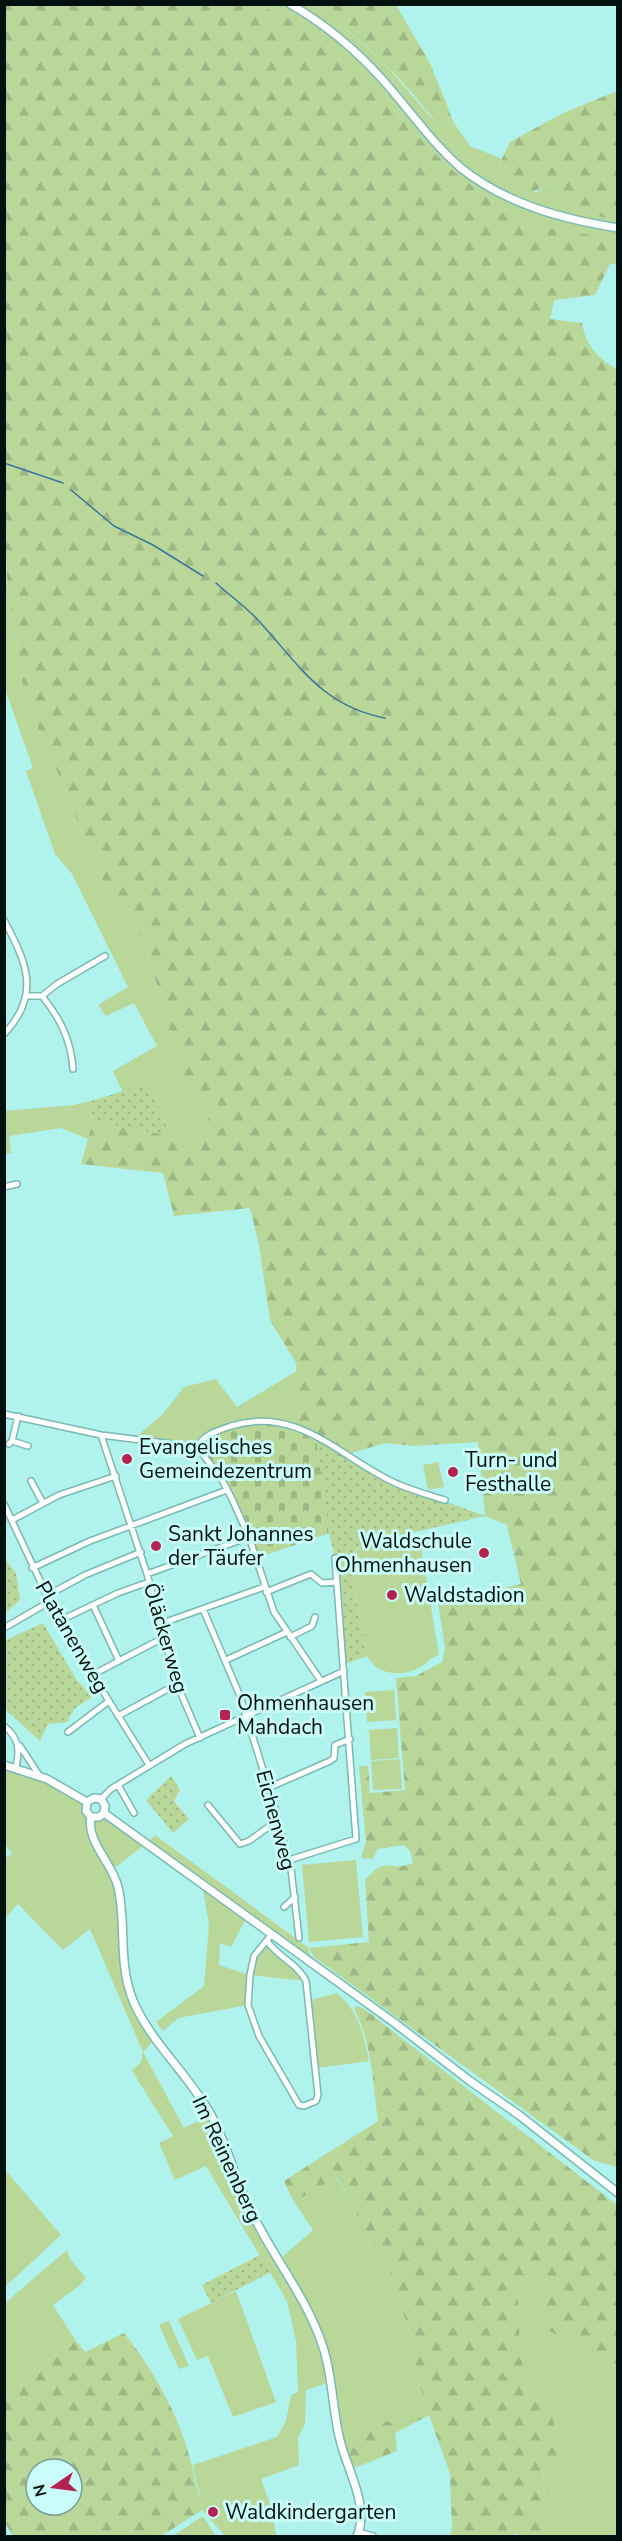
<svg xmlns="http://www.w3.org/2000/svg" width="622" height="2541" font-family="'Nunito Sans',sans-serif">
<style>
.grass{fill:#bad79a}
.forest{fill:url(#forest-firs);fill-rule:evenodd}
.cemetery{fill:url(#cemetery-stones)}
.park{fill:url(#park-dots)}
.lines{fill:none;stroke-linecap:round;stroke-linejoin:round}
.stream{stroke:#3e73a0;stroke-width:1.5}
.street-casing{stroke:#79b9b4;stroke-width:8}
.secondary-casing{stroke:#79b9b4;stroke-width:10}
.street{stroke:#fff;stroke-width:5}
.secondary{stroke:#fff;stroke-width:7}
.poi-dot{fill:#b32250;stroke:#c9fdf8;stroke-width:2}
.labels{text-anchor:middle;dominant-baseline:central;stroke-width:6;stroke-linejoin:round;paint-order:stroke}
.poi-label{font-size:21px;fill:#00100e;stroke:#c9fdf8;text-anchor:start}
.street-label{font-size:21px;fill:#00100e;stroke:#c9fdf8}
</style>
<defs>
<pattern id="forest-firs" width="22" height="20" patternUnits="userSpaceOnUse" patternTransform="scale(1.5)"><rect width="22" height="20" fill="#bad79a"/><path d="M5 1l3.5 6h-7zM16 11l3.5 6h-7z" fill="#9eb884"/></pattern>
<pattern id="cemetery-stones" width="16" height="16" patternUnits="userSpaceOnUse" patternTransform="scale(1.5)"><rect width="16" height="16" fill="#bad79a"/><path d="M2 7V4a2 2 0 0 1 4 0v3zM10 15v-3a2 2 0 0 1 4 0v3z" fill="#9eb884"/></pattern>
<pattern id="park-dots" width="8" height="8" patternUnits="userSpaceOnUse" patternTransform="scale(1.5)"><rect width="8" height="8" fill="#bad79a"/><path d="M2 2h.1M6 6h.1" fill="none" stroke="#9eb884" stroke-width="1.8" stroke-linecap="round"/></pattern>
</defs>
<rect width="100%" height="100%" fill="#b0f2ec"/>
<!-- grass -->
<path class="grass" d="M260,5h51l25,15 46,41 60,69 12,-7 16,23 32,13 -3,19 37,14 20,-10 7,17 17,11 37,12v42h-7l7,-26 -44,-5 -36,-8 -40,-21 -37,-27 -29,-27 -37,-40 -22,-30z
M4,525l4,67 17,107 27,60 48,118 45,64 35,130 31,47 -9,24 -31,-6 -22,-53 -26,9 -10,-21 44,-25 -23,-43 -28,13 -8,-11 30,-18 -56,-113 -17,-20 -29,-83 7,-3 -28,-79z
M91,1101l2,20 -5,18 -27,-11 -52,8 2,17 -6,1 -1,-43 70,-6z
M297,1371l1,57 -101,19 -64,-8 29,-24 22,-28 32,-8 21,28z
M438,1462l6,25 -16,3 -5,-25z
M385,1534l22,3 14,10 18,108c-9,2 -12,9 -20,13 -18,9 -42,7 -52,-12l-16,-86c0,-21 14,-32 34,-36z
M394,1690l2,30 -29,2 -2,-30z
M397,1728l2,30 -28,2 -2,-30z
M400,1759l2,30 -29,1 -2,-29z
M5,1765l11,2 71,35 1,12 14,1 45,28 8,-8 154,113 1,14 -63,-45 -16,30 -11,-4 -1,22 30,10 5,-19 13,-15 39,40 -56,-6 -2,30 -70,13 -15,13 -7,-9 48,-36 5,-61 -7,-42 -55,-40 -35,27 3,8 16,117 24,44 -12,13 41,76 27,-13 30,74 38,71 34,-30 -19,-28 41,-25 23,31 9,35 21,25 30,88 -5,17 16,34 -90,31 -8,-56 -25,8 -1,34 -7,13 1,28 -38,14 11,31 4,26h-51l-23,-26c0,-16 -7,-29 -9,-45l84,-28 9,-16 5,-26 7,-3 -2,-51 -9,-40 -81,-135 -31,14 -16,-37 14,-7 -41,-65 9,-9 2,-10 -53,-123 -27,21 -45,-46 -13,14 -1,-60 8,-4 -7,-10z
M356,1860l7,77 -54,5 -7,-77z
M337,1993c23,21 26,39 32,68l-52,7 -6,-68z
M7,2172l54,63 -56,52 -1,-112z
M67,2250l3,9 16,19 -7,8 -26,19 23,36 -40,27 -8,13 -23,14v-92z
M517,2275l32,5 -8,47 76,38v171h-62l-1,-1 -9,-29 -2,-40 10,-44 -6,-21 -20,1 -8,-73z
M236,2291l40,111 -43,15 -25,-61 -11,4 -19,-41z
M169,2321l20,45 -10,3 -20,-44z
M203,2516l13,20h-43z"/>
<!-- forest -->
<path class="forest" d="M4,5h256l55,28 27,20 30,27 22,30 37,40 29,27 37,27 40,21 36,8 44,4 -7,27 -15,31 -41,5 -4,19 32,4c4,23 15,35 36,47l-1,1797 -24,-7 -279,-203 -5,-9 60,-6 -4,-62c23,-26 24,-7 48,-17l-3,-12 -6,-6 -26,4 -5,10 -12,-1 5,-16 -7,-76h9l2,27 35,-3 -9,-112 20,-2 26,-14 3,-14 -7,-45 83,-19 -14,-59 -22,-9 -7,-74 -64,4 -29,-3 -40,12 -47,-27 -2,-65 -26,-43 -11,-75 -9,-37 -76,8 -11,-43 -82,-9 12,-43 109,20 -3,-15 11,-8 -30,-47 -35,-130 -45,-64 -48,-118 -27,-60 -17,-107 -4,-68z
M311,5h85l34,58 24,60 -12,7c-37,-48 -79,-94 -131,-125z
M617,91v131l-37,-12 -17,-11 -7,-17c-29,14 -30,12 -57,-4l3,-19 8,-17 53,-29z
M356,2006l7,2 254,197v160l-76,-38 8,-47 -32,-5 2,54 8,73 20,-1 16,52 -20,13 2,40 10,30h-37l-2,-3 -5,3h-61l2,-8 -2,-54 -21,-59 -34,18 2,18 -48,19 -10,-32 90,-31 -16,-34 5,-17 -30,-88 -21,-25 -11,-20 2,-15 -22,-31 -42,25 -10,-21 94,-60c-5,-36 -6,-80 -24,-112z
M124,2333c35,45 59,89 71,146 2,12 7,17 7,31l-41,26h-148l-8,-13v-128l23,-14 8,-13 40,-27 9,11zM36,2469h36v36h-36z"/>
<!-- cemetery -->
<path class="cemetery" d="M269,1420l47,16 13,97 -69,24h-5l-23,-58 -35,-52 16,-14z"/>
<!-- park -->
<path class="park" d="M149,1083l22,53 -78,-15 -2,-20z
M316,1436l74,45 95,35 -84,19 -11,-1 -17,3 -17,12 -4,10 -1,11 16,86 -24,9 -8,-107 -6,-25z
M4,1558l12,15 4,27 -15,13z
M43,1623l33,56 16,18 -18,12 -7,13 -19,2 -8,17 -35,-32 -1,-68z
M171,1776l9,14 -6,11 15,18 -16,14 -27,-33z
M260,2255l11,17 -60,31 -9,-18z"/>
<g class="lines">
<!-- stream -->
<path class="stream" d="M4,463l59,20
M71,490l43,36 39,19 50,31
M216,583c13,12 29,23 41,36 41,44 64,87 128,99"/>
<!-- street casing -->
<g class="street-casing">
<path id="street" d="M4,920c22,42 38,74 0,114
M27,996h15l15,-12 48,-28
M42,996c18,22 29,44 31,73
M4,1187l13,-3
M4,1414l97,21 96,12 24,31 11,21 17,38 25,75 47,69
M101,1435l46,139 30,110 23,54
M12,1441l16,5
M9,1444l3,-3 6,-25
M197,1447c7,-13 20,-16 34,-21 64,-20 105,27 158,54 17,9 37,14 56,20
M31,1481l12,22
M4,1504l55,117 90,144
M12,1520l47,-25 57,-19
M32,1568l58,-27 137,-51
M147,1574l102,-37
M266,1592l45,-18 11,9 15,-1
M46,1596l39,-21 56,-23
M93,1605l26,56
M203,1609l37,87 34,109 17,64 8,69
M59,1621l59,-28 31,-11
M160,1624l104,-37
M4,1628l45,-26
M290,1637l22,-11 3,-9
M226,1660l61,-28
M92,1675l71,-37
M118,1716l59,-32
M4,1726c15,12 16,24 12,41
M68,1732l41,-31
M20,1746l19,29
M118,1785l16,28
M268,1788l62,-27 4,-3 1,-13 15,-6
M101,1799l10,-10 74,-45 159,-73
M208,1805l32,39 9,-3 29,-21
M289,1860l67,-21 -21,-281
M284,1907l11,-10
M267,1941c11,16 31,23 39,40l12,114 -2,6 -12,5 -5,-1 -40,-69 -11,-31 2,-30 4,-19 18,-22
M359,2532l14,4"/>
</g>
<!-- secondary casing -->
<g class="secondary-casing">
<path id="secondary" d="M290,4c35,20 65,45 92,75 26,29 49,63 79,89 45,36 101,51 157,60
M4,1765l43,14 40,23
M87,1802l-1,9 5,6h8l5,-4
M87,1802l7,-4 7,1 4,7 -1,7
M104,1813l292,211 74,57 49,34 99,78
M91,1817c-5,25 21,45 27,70 9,39 -1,76 16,116 19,42 55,72 77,112 17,31 25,68 42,100 22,45 54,83 70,132 10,30 9,62 17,93 7,30 30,66 17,96"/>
</g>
<!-- street -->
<use href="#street" class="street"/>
<!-- secondary -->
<use href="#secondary" class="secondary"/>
</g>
<!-- markers -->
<g class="poi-dot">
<circle cx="127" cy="1459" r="6"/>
<circle cx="453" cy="1472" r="6"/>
<circle cx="156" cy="1546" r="6"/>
<circle cx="484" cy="1553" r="6"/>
<circle cx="392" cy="1595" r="6"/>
<rect x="219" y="1709" width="12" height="12" rx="3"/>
<circle cx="213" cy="2512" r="6"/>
</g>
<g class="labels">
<!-- poi labels -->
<g class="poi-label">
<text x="139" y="1447">Evangelisches<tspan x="139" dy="24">Gemeindezentrum</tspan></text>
<text x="465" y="1460">Turn- und<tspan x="465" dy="24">Festhalle</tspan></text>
<text x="168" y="1534">Sankt Johannes<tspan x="168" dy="24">der Täufer</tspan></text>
<text x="472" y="1541" text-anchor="end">Waldschule<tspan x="472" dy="24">Ohmenhausen</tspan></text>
<text x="404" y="1595">Waldstadion</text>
<text x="237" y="1703">Ohmenhausen<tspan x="237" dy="24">Mahdach</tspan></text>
<text x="225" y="2512">Waldkindergarten</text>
</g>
<!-- street labels -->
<g class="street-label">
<text transform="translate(72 1637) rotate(60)">Platanenweg</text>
<text transform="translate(166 1638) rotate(74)">Öläckerweg</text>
<text transform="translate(276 1820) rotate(75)">Eichenweg</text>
<text transform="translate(227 2159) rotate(65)">Im Reinenberg</text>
</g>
</g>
<!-- border -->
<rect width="622" height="2541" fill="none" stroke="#00100e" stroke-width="12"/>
<!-- north arrow -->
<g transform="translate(54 2487) rotate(256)"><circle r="28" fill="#c9fdf8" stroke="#799e9a" stroke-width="1.5"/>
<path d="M0-4.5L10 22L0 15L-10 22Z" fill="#b32250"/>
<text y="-9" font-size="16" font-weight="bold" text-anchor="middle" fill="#00100e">N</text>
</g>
</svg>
